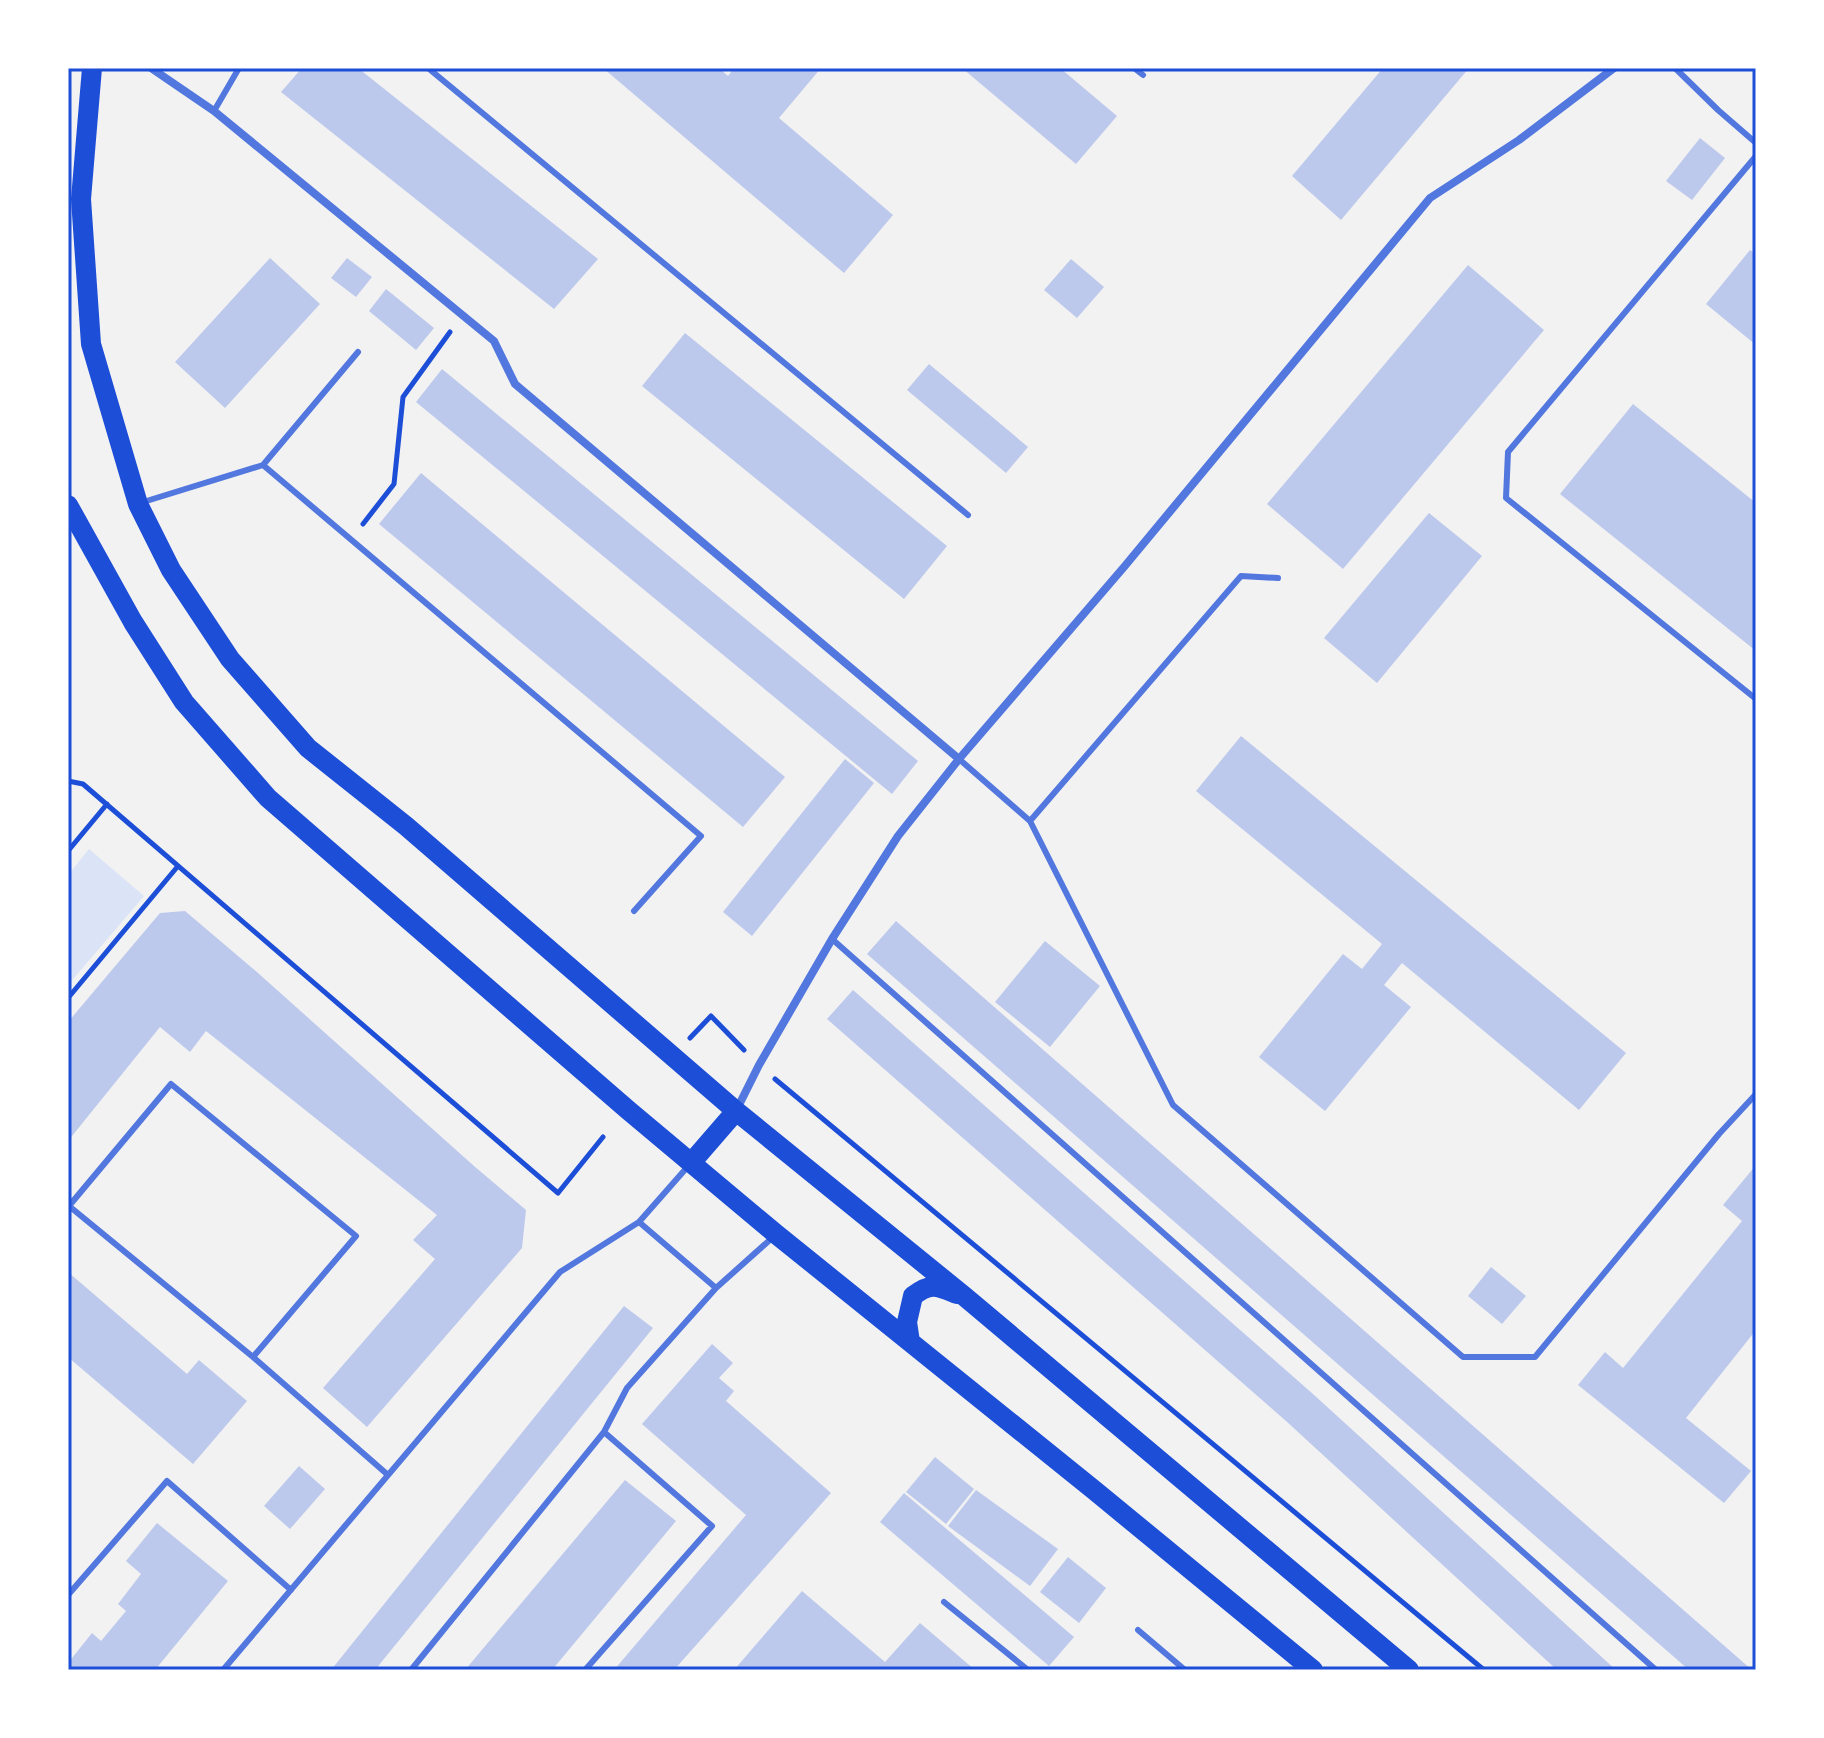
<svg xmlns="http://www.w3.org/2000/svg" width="1824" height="1738" font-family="Mulish,sans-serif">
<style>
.green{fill:#dbe4f7}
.building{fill:#bdc9ec}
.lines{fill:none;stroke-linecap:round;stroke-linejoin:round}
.path{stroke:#1d4ed8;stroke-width:5}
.service{stroke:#5277de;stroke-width:6}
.minor{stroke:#5277de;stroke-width:8}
.primary{stroke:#1d4ed8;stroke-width:20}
.neatline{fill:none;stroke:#1d4ed8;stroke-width:3}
</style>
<rect width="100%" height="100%" fill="#f2f2f2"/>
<!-- green -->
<path class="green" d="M89,849l55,47 -76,89v-110z"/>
<!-- building -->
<path class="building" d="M302,68h56l240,191 -44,50 -273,-217z
M603,68h116l9,8 6,-8h87l-42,50 114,97 -49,58z
M962,68h98l57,48 -41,48z
M1383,68h86l-128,152 -49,-44z
M1700,138l25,20 -33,42 -26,-19z
M1750,250l6,4v91l-50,-41z
M270,258l50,46 -95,104 -50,-46z
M347,258l25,19 -16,20 -25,-19z
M1071,259l33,28 -27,31 -33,-28z
M1468,265l76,65 -201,239 -76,-65z
M386,289l48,39 -18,22 -47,-39z
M685,333l262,213 -43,53 -262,-213z
M929,364l99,83 -22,26 -99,-83z
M442,369l476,392 -26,33 -476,-392z
M1633,404l123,99v148l-196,-157z
M421,473l364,304 -42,50 -364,-303z
M1429,513l53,43 -105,127 -53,-45z
M1241,736l385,317 -47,57 -177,-147 -18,22 27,22 -86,104 -66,-54 84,-103 19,15 20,-25 -186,-153z
M845,759l29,24 -122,153 -29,-24z
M185,911l73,62 216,193 52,44 -4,38 -155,179 -44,-39 112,-129 -22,-19 24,-25 -231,-184 -16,21 -30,-25 -92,114v-119l92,-109z
M896,921l856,749h-63l-822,-716z
M1045,941l55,45 -50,61 -55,-45z
M853,990l460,404 303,276h-59l-271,-249 -459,-402z
M1756,1165v165l-70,88 65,53 -27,32 -146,-118 27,-33 18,16 119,-147 -19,-16z
M1491,1267l35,29 -24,28 -34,-28z
M68,1272l119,102 12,-14 48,41 -54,63 -125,-107z
M624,1306l29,22 -278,342h-44z
M712,1344l21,19 -14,15 15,13 -8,10 105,92 -157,177h-60l132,-155 -104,-91z
M935,1457l39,32 -28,35 -40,-32z
M299,1466l26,23 -35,40 -26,-23z
M625,1480l51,41 -124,149h-87z
M976,1490l82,59 -28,37 -82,-60z
M904,1493l170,144 -25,29 -169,-144z
M157,1523l71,58 -73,89h-87v-7l24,-30 9,8 25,-30 -8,-7 23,-30 -15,-13z
M1068,1557l38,31 -27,35 -39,-31z
M802,1591l83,71 35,-39 55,47h-241z"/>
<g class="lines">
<!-- path -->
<path class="path" d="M363,524l31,-40 9,-87 47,-65
M68,781l15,3 475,409 45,-56
M68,851l39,-47
M68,998l110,-132
M690,1038l21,-22 33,34
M775,1079l709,591"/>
<!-- service -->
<path class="service" d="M428,68l540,447
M1134,68l9,7
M1675,68l43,42 38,33
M214,111l25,-43
M1756,156l-248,296 -2,46 250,201
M263,465l438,371 -67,75
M140,503l123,-38 95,-113
M1278,578l-37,-2 -211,245 143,284 290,252h72l184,-223 37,-40
M959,759l71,62
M832,939l824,731
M639,1222l77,66 56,-50
M253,1357l103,-121 -185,-152 -102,122 184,151 135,118
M68,1595l99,-114 124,109
M944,1602l84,68
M1138,1630l47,40
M223,1670l337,-398 79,-50 51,-58
M411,1670l193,-238 23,-44 89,-100
M585,1670l127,-144 -108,-94"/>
<!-- minor -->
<path class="minor" d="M151,68l63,43 280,230 21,43 444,375
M736,1111l23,-46 73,-126 66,-103 61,-77 165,-192 306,-369 89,-58 95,-72"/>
<!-- primary -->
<path class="primary" d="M92,68l-11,131 10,145 47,160 33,66 59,89 78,89 98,78 330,285 228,185 445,374
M68,505l65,117 51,80 84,96 360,312 148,124 318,256 219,180
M691,1163l45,-52
M910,1342l-3,-20 6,-26c18,-14 24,-10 44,-2"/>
</g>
<!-- border -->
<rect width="1824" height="1738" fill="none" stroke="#ffffff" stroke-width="140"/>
<rect x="70" y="70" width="1684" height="1598" class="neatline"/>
</svg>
